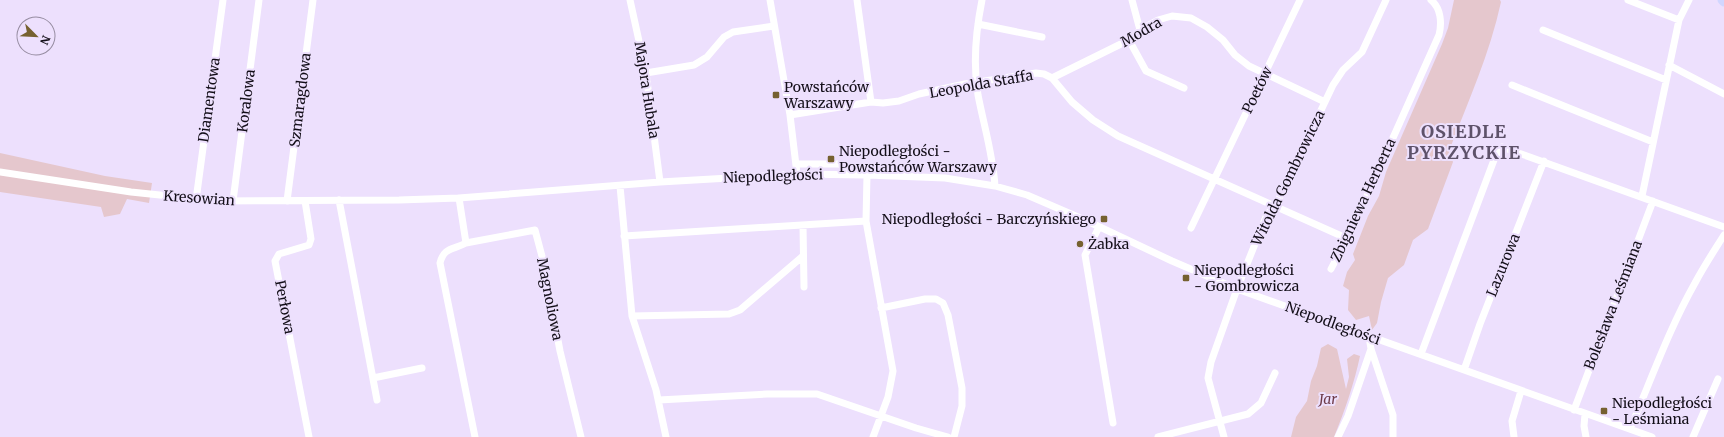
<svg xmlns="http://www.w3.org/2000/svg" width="1724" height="437" font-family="Merriweather,serif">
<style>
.green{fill:#e5c7cd}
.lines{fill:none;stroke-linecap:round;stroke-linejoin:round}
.minor{stroke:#fff;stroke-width:7}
.major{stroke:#d1d6ff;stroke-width:9}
.poi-dot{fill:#766130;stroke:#ede0fd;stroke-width:1.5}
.labels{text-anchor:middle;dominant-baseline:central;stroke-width:4;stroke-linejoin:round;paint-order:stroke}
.street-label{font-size:14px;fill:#130e18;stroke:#ede0fd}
.poi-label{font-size:14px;fill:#130e18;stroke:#ede0fd;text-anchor:start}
.park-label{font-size:14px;font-style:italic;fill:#6d3a48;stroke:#ede0fd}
.district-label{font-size:18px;font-weight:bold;letter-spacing:1px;fill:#5e526a;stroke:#ede0fd}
</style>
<rect width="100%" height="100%" fill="#ede0fd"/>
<!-- green -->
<path class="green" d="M1454,0h46l1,2c-11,51 -33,100 -52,149l4,11 -25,67 -15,11 -9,25 -16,13 -7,24 -4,21 -5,7 -3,-14 -13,4 -8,-10 1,-20 -6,-4 4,-14 8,-12 -2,-6 15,-38 11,-20 7,-24 56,-128 6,-16z
M0,153l105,23 47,7 -3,20 -22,-4 -7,15 -16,3 -3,-10 -101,-15z
M1328,344l9,5 9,40 3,-12 -2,-18 7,-5 6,2c-6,28 -15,54 -26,81h-43l5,-20 11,-16 4,-20 6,-15 4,-18z"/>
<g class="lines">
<!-- minor -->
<path class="minor" d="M630,0l16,73 14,109
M770,0l20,115 7,59
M857,0l14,102
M982,0c-6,30 -9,65 -4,95 6,31 15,60 17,91
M1132,0l8,30
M1628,0l51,20
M978,24l64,13
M1543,30l123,50
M1129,40l17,31 38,17
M1669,65l55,29
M646,73l48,-8 13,-8 17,-20 9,-5 41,-6
M1052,78l77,-38 11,-10 18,-10 14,-4 19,2 16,9 16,13 12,15 14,11 76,36
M1512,85l141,57
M790,115l81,-13 12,1 16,-2 20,-7 46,-10 71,-11 8,1 8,4 20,24 21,18 25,16 228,102
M796,164h42l26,9
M0,172l131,20 86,9 182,-1 60,-2 201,-16 137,-8 70,1 78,3 50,8 32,9 58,25 87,41 65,28 415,148
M867,175l-1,46 27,150 -5,26 -15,40
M620,186l12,130 24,74 10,47
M1642,196l37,-176 10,-20
M459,198l7,45
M196,200l27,-200
M339,200l38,200
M233,201l26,-201
M287,201l26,-201
M305,201l6,38 -2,6 -30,9 -4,7 34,176
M803,225l1,62
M1099,227l-14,28 28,168
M1191,228l109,-228
M624,236l242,-15
M1331,269l23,-44 85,-190c3,-12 2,-27 -8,-35
M881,308l44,-9h11l7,4 5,12 14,73v18l-8,31
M632,316l97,-2 11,-4 63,-54
M1369,336l2,13 22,66v22
M1421,354l73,-194 4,-9 4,-4 222,80
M1464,370l16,-46 64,-163
M373,378l49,-10
M659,400l108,-6h50l99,34 32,9
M1574,410l79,-209
M1585,414l-1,12 2,11
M1630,429c21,-49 39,-100 65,-146 9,-17 19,-32 29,-48
M475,437l-35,-174c4,-16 13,-13 26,-20l69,-13 8,30 17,91 21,86
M1158,437l90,-23 13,-11 14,-30
M1224,437l-16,-59 3,-16 26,-73 30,-75 8,-7 58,-122 10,-15 19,-18 24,-52
M1338,437l10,-21 23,-67
M1514,437l-2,-16 9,-30
M1693,437l25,-58"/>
<!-- major -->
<path class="major" d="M1722,0l2,2"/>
</g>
<!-- markers -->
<g class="poi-dot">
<rect x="772" y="91" width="8" height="8" rx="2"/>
<rect x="827" y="155" width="8" height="8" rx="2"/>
<rect x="1100" y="215" width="8" height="8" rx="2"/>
<circle cx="1080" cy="244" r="4"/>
<rect x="1182" y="274" width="8" height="8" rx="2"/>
<rect x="1600" y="407" width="8" height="8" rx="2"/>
</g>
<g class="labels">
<!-- street labels -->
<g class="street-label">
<text transform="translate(1141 32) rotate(-30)">Modra</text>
<text transform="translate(981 84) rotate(-10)">Leopolda Staffa</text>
<text transform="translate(647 90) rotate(81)">Majora Hubala</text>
<text transform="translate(1257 90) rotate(-64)">Poetów</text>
<text transform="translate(209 100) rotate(-82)">Diamentowa</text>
<text transform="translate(300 100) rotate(-83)">Szmaragdowa</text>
<text transform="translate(246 101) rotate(-83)">Koralowa</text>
<text transform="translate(773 176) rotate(-2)">Niepodległości</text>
<text transform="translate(1288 178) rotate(-64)">Witolda Gombrowicza</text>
<text transform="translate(199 198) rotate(4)">Kresowian</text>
<text transform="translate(1363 200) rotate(-65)">Zbigniewa Herberta</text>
<text transform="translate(1503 265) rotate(-68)">Lazurowa</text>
<text transform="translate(550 299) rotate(79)">Magnoliowa</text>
<text transform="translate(1613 305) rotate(-69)">Bolesława Leśmiana</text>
<text transform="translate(285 307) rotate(79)">Perłowa</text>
<text transform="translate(1333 323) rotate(20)">Niepodległości</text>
</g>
<!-- poi labels -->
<g class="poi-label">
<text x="784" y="87">Powstańców<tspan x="784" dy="16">Warszawy</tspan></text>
<text x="839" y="151">Niepodległości -<tspan x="839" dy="16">Powstańców Warszawy</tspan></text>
<text x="1096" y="219" text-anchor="end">Niepodległości - Barczyńskiego</text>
<text x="1088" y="244">Żabka</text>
<text x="1194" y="270">Niepodległości<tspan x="1194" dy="16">- Gombrowicza</tspan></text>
<text x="1612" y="403">Niepodległości<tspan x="1612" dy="16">- Leśmiana</tspan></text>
</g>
<!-- park labels -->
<g class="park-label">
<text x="1328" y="399">Jar</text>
</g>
<!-- district labels -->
<g class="district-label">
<text x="1464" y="131">OSIEDLE<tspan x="1464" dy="21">PYRZYCKIE</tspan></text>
</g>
</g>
<!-- north arrow -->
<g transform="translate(36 36) rotate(114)"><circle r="19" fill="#ede0fd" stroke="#968ca1"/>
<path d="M0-3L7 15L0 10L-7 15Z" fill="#766130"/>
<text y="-6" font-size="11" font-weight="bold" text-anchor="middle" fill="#130e18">N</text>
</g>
</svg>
